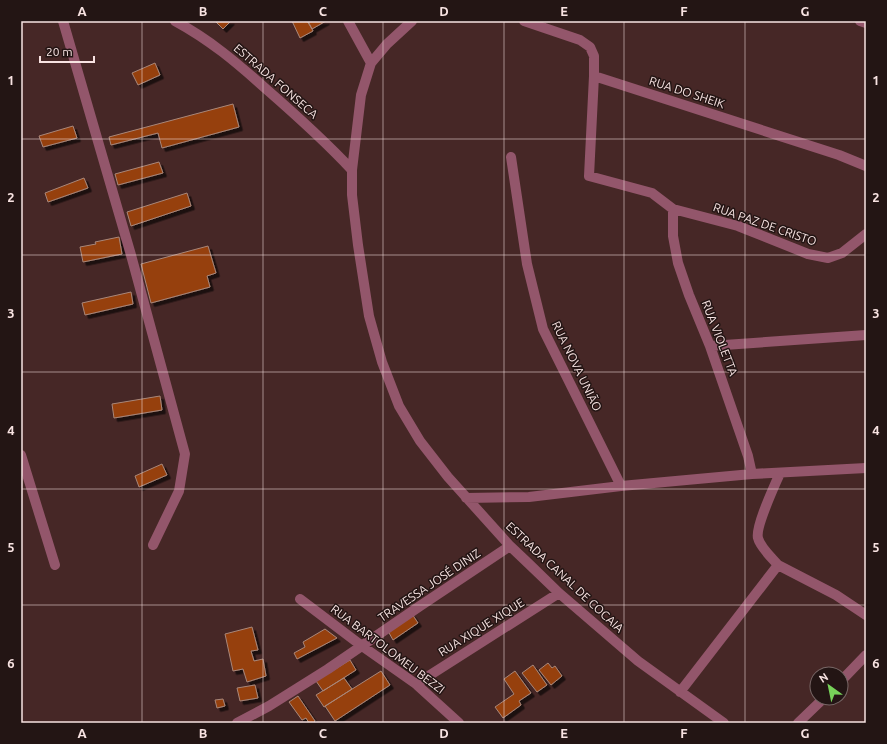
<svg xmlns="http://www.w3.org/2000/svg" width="887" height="744" font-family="Ubuntu,sans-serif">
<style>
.building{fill:#963f0e;stroke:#a98779;filter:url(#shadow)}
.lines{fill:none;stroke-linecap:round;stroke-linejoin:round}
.minor{stroke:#93566b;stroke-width:10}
.grid{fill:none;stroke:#f8e3e2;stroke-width:1;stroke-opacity:0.55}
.labels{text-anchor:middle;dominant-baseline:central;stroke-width:3;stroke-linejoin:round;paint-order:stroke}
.street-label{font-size:12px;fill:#f8e3e2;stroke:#231514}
.neatline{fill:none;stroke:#f8e3e2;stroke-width:1.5}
.grid-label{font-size:13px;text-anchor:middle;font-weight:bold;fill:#f8e3e2}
</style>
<defs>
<filter id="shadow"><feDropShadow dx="3.5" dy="3.5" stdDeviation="0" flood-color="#0009"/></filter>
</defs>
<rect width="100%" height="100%" fill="#462726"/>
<!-- building -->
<path class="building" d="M215,21h16l-8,8z
M292,21h16l5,10 -13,7z
M307,21h19l-14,8z
M155,63l5,12 -22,10 -6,-12z
M233,104l6,23 -77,21 -4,-15 -47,12 -2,-8z
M73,126l4,12 -34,9 -4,-11z
M159,162l4,11 -45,12 -3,-11z
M84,178l4,10 -40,14 -3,-9z
M187,193l4,13 -60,20 -4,-14z
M119,237l3,17 -39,8 -3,-15 16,-3 -1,-2z
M208,246l8,27 -9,3 3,11 -59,16 -10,-39z
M131,292l2,12 -48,11 -3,-12z
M160,396l2,14 -48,8 -2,-14z
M162,464l5,11 -28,12 -4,-11z
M412,614l6,9 -25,17 -5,-9z
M252,627l6,23 -7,1 3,10 9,-2 3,17 -19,6 -4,-13 -10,2 -8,-37z
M325,629l12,9 -40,21 -3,-6 11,-6 -2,-5z
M350,660l6,10 -33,21 -7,-10z
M548,663l4,5 3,-2 7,10 -11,9 -12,-15z
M533,665l14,20 -10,7 -15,-19z
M381,671l9,14 -55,36 -10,-15z
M515,671l16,22 -12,8 2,4 -18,13 -8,-11 19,-13 -10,-15z
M344,678l8,11 -28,18 -8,-12z
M255,685l3,13 -18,3 -3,-13z
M298,696l17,25 -2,2h-4l-3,-5 -4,2 -13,-18z
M223,699l2,7 -8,2 -2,-8z"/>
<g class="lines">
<!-- minor -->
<path class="minor" d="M63,21l68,234 54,199 -6,37 -26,54
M175,21c35,19 61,41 90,67 31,27 60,53 87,82
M348,21l23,42
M412,21l-25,23 -16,19 -10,32 -9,75v25l6,50 11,71 13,46 17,44 21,35 28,36 62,69 19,18 30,29 79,68 86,62
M524,21l56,19 10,7 4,9v20l-5,100 63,17 21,16 65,17 70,28 20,4 14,-5 24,-19
M860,21l6,2
M594,76l245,79 27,11
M511,157l16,107 16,65 78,157
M673,209v27l5,27 11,32 21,51 38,110 4,18
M710,346l156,-11
M21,455l34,110
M466,498l63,-1 92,-11 131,-12 114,-6
M778,565l58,30 30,20
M300,599l62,47 54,38 43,39
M841,681l25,-26
M416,684l143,-91
M680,692l98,-127c-6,-7 -18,-18 -20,-27 -3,-11 17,-53 22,-65
M237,723l32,-17 59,-37 92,-63 90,-60
M798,723l26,-25"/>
</g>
<!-- grid -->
<path class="grid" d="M142,21v702M263,21v702M383,21v702M504,21v702M624,21v702M745,21v702M21,139h845M21,255h845M21,372h845M21,489h845M21,605h845"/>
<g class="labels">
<!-- street labels -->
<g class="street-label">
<text transform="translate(276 81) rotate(41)">ESTRADA FONSECA</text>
<text transform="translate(687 92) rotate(18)">RUA DO SHEIK</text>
<text transform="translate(765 224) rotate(19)">RUA PAZ DE CRISTO</text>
<text transform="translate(720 338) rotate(69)">RUA VIOLETTA</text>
<text transform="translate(577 366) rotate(64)">RUA NOVA UNIÃO</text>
<text transform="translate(565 577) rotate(43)">ESTRADA CANAL DE COCAIA</text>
<text transform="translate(429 585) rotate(-34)">TRAVESSA JOSÉ DINIZ</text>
<text transform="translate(481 627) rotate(-32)">RUA XIQUE XIQUE</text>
<text transform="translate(388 649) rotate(37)">RUA BARTOLOMEU BEZZI</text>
</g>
</g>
<!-- border -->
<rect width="887" height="744" fill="none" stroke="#231514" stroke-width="44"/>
<!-- north arrow -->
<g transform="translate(829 686) rotate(327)"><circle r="19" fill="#231514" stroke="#786766"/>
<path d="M0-3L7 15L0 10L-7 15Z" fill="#77d259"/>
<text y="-6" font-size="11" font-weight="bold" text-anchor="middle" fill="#f8e3e2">N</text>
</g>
<!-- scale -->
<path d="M40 56v6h54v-6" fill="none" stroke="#f8e3e2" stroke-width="2"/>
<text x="46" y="56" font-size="12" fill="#f8e3e2" stroke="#231514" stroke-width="3" paint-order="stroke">20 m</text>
<rect x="22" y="22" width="843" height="700" class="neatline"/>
<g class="grid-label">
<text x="82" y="16">A</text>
<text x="203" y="16">B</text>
<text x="323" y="16">C</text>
<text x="444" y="16">D</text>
<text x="564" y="16">E</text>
<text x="684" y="16">F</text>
<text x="805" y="16">G</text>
<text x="11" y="85">1</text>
<text x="876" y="85">1</text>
<text x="11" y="202">2</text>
<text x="876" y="202">2</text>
<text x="11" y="318">3</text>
<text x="876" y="318">3</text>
<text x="11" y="435">4</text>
<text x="876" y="435">4</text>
<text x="11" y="552">5</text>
<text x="876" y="552">5</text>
<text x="11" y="668">6</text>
<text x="876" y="668">6</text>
<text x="82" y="738">A</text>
<text x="203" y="738">B</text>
<text x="323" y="738">C</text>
<text x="444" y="738">D</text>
<text x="564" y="738">E</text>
<text x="684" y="738">F</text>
<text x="805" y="738">G</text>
</g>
</svg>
